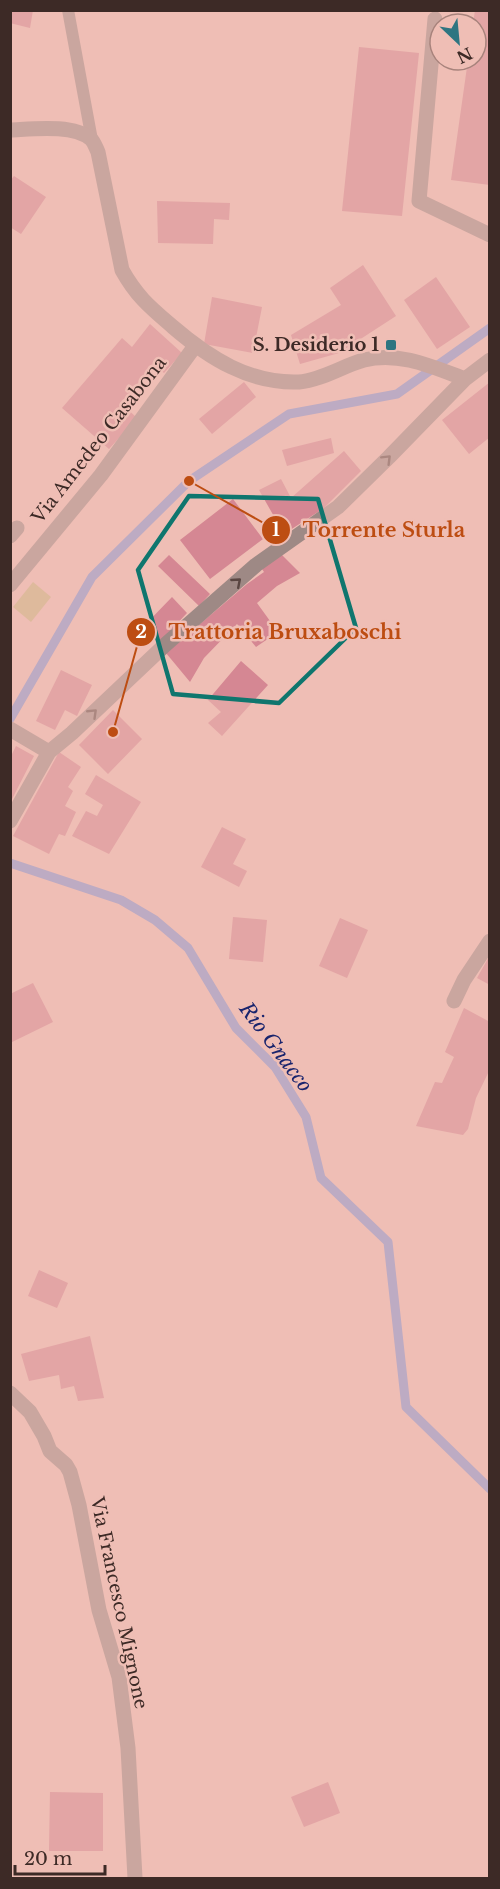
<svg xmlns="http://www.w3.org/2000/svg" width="500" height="1889" font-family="'Libre Baskerville',serif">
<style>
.green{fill:#cab67f}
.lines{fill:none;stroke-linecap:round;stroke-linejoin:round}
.stream{stroke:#8094d4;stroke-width:9}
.building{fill:#d58793}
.lane{stroke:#9e8985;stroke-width:12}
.street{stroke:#9e8985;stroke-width:15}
.oneway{stroke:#5a4642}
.marked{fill:none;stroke:#0f766e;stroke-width:4.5;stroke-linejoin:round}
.poi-dot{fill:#2e7581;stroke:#efbeb5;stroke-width:2}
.labels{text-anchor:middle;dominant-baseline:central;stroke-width:5;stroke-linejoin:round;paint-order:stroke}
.poi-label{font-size:18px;font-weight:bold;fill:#3d2a26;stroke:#efbeb5;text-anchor:end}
.street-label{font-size:18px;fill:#3d2a26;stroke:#efbeb5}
.water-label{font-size:20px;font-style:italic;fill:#19246d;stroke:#efbeb5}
.leader{fill:none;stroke:#bd4d12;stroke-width:2}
.callout-dot{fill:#bd4d12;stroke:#efbeb5;stroke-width:2}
.mark-label{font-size:18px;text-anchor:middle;font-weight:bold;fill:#fff}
.callout-label{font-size:20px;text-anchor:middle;font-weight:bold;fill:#bd4d12;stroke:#efbeb5;stroke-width:5;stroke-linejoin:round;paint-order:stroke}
</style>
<rect width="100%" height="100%" fill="#efbeb5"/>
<!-- green -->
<path class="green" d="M33,582l18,15 -20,25 -18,-15z"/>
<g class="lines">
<!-- stream -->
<path class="stream" d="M10,719l82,-142 97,-96 100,-67 108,-20 93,-66
M10,863l111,37 34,20 33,28 48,80 39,39 31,50 15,61 67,64 18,165 84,82"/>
</g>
<!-- building -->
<path class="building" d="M10,10h23l-3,18 -20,-5z
M475,10h15v175l-39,-5 17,-120h8v-36h-3z
M359,47l60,6 -17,163 -60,-5z
M14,176l32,21 -25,37 -11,-7v-46z
M157,201l73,2 -1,17 -15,-1 -1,25 -55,-1z
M363,265l33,51 -57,37 -39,11 -9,-29 50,-30 -11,-17z
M436,277l34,50 -33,22 -33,-49z
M212,297l50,10 -9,46 -49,-9z
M150,324l32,29 -18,20 -10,-8 -33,38 16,15 -28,31 -47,-41 60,-70 10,9z
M244,382l12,15 -44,37 -13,-15z
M490,382v55l-21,17 -27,-34z
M331,438l3,15 -47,13 -5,-16z
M344,451l17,20 -37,37 -40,26 -25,-44 22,-11 10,19z
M233,499l30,40 -53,40 -30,-39z
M281,554l19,19 -23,13 -20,17 21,29 -22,15 -19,-23 -33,34 -14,24 -24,-29 81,-69 17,-12 -2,-3z
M169,555l41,39 -11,12 -41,-40z
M172,597l15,16 -28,30 -16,-16z
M241,661l27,24 -46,51 -14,-13 13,-11 -13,-12z
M61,670l31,15 -15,31 -12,-6 -10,20 -19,-9z
M113,710l29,29 -34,35 -29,-29z
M16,746l18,10 -24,47v-45z
M59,752l22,15 -13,20 5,4 -8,15 11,6 -11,24 -6,-2 -10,20 -36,-18z
M96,775l45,27 -32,52 -37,-18 14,-25 11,5 6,-11 -18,-11z
M222,827l24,12 -13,25 14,7 -8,16 -38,-20z
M233,917l34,3 -4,42 -34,-3z
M340,918l28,12 -21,48 -28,-12z
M490,955v30l-13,-7z
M33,983l20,39 -43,21v-49z
M464,1008l26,14v47l-14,29 -8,31 -5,6 -47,-9 19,-44 7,1 12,-26 -9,-5z
M39,1270l29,13 -11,25 -29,-12z
M90,1336l14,62 -26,3 -4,-15 -13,3 -2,-14 -30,6 -8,-27z
M328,1782l12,31 -36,14 -13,-30z
M50,1792l53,1v58h-54z"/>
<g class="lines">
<!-- lane -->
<path class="lane" d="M68,10l24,130"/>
<!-- street -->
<path class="street" d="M435,19l-16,182 71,34
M10,130c23,-1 63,-6 81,9 3,3 5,9 7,13l24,118c15,27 29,38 51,57 36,31 77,57 126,55 23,-2 43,-16 65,-22 35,-9 69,7 101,19
M10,536l7,-8
M10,585l91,-110 94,-129
M10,729l39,23
M10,821l39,-69 23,-19 93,-88 91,-80 82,-58 51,-50 76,-78 25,-19
M454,1001l10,-21 26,-39
M10,1393l20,19 14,24 6,15 16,14 4,7 9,33 20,105 20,67 9,71 7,130"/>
</g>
<!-- one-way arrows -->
<defs><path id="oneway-chevron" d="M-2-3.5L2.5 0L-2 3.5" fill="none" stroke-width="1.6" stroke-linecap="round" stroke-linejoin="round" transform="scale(1.5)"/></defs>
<g class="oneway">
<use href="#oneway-chevron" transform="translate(387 459) rotate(-45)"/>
<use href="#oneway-chevron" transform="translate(237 582) rotate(-41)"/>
<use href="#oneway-chevron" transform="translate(93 713) rotate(-44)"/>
</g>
<!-- marked area -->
<path d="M0 0H500V1889H0ZM189,496l129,3 38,129 -77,75 -106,-9 -35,-124z" fill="#efbeb5" fill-opacity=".55" fill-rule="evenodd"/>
<path class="marked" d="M189,496l129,3 38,129 -77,75 -106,-9 -35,-124z"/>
<!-- markers -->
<rect class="poi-dot" x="385" y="339" width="12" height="12" rx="3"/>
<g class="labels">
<!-- poi labels -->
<g class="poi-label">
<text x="379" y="345">S. Desiderio 1</text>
</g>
<!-- street labels -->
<g class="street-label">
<text transform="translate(99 440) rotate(-52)">Via Amedeo Casabona</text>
<text transform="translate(119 1603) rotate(78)">Via Francesco Mignone</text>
</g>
<!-- water labels -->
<g class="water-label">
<text transform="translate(276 1047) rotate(53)">Rio Gnacco</text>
</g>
</g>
<!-- callouts -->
<path class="leader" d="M189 481L276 530M113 732L141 632"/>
<g class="callout-dot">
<circle cx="189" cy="481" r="6"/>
<circle cx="113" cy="732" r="6"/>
<circle cx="276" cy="530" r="15"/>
<circle cx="141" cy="632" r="15"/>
</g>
<g class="mark-label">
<text x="276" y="536">1</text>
<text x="141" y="638">2</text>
</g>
<g class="callout-label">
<text x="384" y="537">Torrente Sturla</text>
<text x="285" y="639">Trattoria Bruxaboschi</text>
</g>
<!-- border -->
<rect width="500" height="1889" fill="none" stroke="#3d2a26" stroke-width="24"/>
<!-- north arrow -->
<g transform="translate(458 42) rotate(154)"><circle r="28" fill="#efbeb5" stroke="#a8837c" stroke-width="1.5"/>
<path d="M0-4.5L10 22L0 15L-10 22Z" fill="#2e7581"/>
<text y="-9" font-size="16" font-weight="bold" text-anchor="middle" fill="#3d2a26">N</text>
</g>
<!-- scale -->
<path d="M15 1865v9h90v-9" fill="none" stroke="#3d2a26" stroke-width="3"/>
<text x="24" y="1865" font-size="18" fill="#3d2a26" stroke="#efbeb5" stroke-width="4.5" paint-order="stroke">20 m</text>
</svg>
